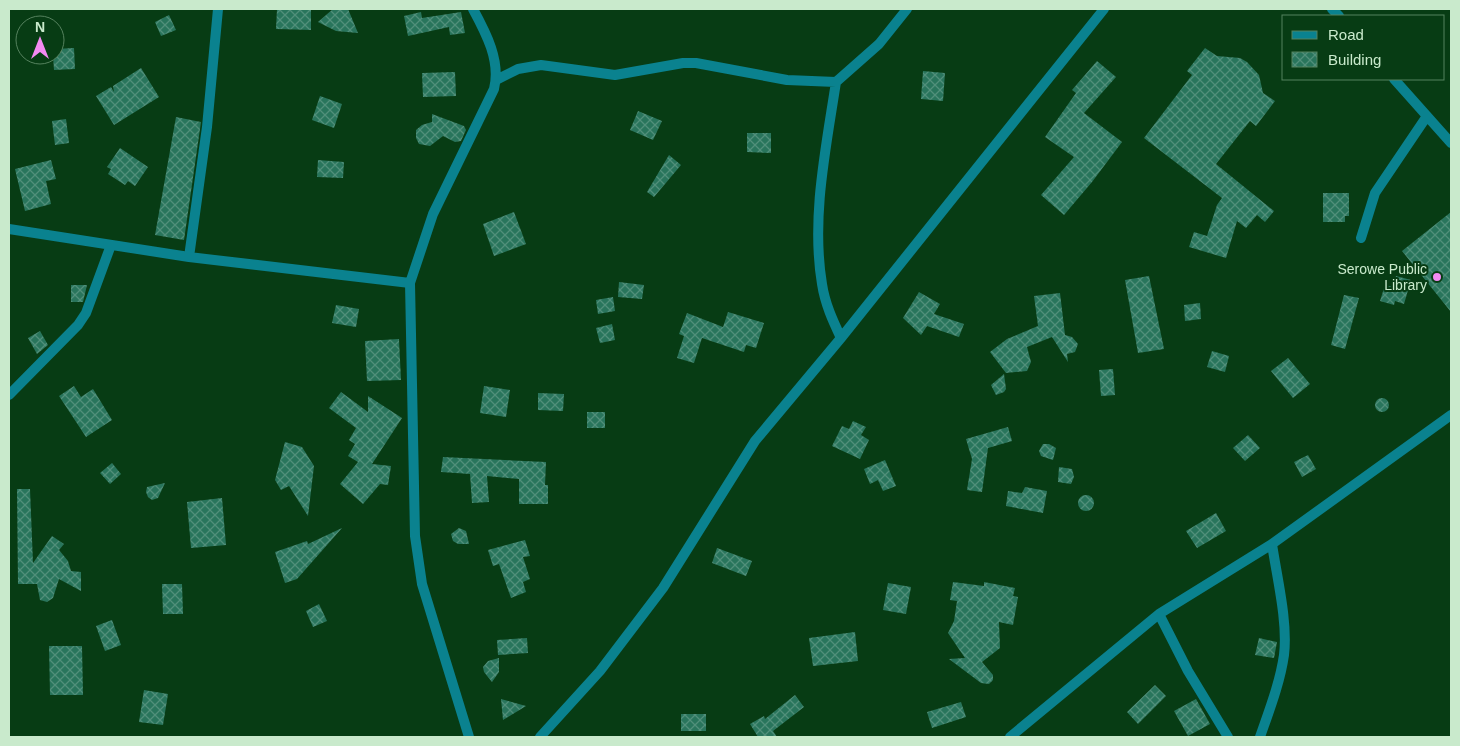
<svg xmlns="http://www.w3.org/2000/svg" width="1460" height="746" font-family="Helvetica,sans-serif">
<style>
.building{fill:url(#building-cross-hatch)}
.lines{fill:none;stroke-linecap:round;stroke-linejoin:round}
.street{stroke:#0a828f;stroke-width:10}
.poi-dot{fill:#f38af2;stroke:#073c14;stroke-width:2}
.labels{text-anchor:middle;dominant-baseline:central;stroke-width:4;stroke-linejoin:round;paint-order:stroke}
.poi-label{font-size:14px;fill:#c9eacc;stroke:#073c14;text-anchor:end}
</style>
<defs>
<pattern id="building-cross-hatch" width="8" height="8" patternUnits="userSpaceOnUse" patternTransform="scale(1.25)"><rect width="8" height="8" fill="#29755c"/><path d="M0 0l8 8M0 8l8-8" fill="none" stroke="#518f7a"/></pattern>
</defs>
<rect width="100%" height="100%" fill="#073c14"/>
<!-- building -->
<path class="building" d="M277,9h34v21l-35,-1z
M333,9h15l10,24 -22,-2 -18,-9z
M421,12l1,6 39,-6 4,21 -15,2 -1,-8 -41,9 -4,-20z
M169,15l7,15 -15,6 -6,-14z
M74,48l1,21 -21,1 -1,-15h2v-6z
M1205,48l12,8 23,2 7,4 12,13 4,18 12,8 -19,25 -6,-5 -34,43 58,47 -9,11 -8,-7 -11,13 -9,-7 -11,37 -37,-11 5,-15 13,4 10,-31 5,-7 -78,-60 48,-63 -5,-4z
M1097,61l19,16 -32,36 38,29 -30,40 -28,33 -23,-20 33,-38 -29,-20 31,-44 -4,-3z
M141,68l18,29 -45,28 -18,-29 15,-9 3,5 -1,-6z
M923,71l22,2 -2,28 -22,-2z
M455,72l1,24 -33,1 -1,-24z
M320,96l22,8 -8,24 -22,-8z
M638,111l24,10 -9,19 -23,-10z
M432,114l32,12 2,4 -5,11 -6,1 -12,-6 -13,10 -11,-2 -3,-6v-8l6,-5 10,-3z
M176,117l25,5 -17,118 -29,-5z
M66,119l3,24 -14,2 -3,-24z
M747,133h24v20l-24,-1z
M120,148l28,19 -13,19 -7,-5 -3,4 -17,-11 3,-5 -4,-2z
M669,155l12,10 -27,32 -7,-5z
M51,160l5,19 -10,2 5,23 -26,7 -10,-42z
M318,160l26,2 -1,16 -26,-1z
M1323,193h26v23h-4v6h-22z
M514,212l12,32 -32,12 -11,-32z
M1451,212v100l-49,-61z
M1149,276l15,73 -26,4 -13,-73z
M1396,276l15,4 -7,24 -9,-3 -1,4 -14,-4 5,-16 8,2z
M619,282l25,3 -2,14 -24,-2z
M71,285h16l-4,17h-12z
M919,292l21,12 -6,10 30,10 -5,13 -32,-11 -6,9 -18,-17z
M1060,293l5,42 7,2 6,7 -3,8 -8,2 1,8 -16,-25 -25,10 4,15 -4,9 -21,2 -16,-21 17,-13 31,-13 -4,-30z
M1344,295l15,3 -14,51 -14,-4z
M613,297l2,14 -17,3 -2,-14z
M1200,303l1,16 -16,2 -1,-16z
M336,305l23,4 -3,18 -24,-4z
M728,312l36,11 -8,25 -10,-3 -2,7 -42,-14 -8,25 -17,-5 7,-22 -5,-2 8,-21 36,14z
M612,324l3,16 -15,3 -4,-15z
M40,331l8,14 -11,9 -9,-16z
M399,339l2,41 -34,1 -2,-40z
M1212,351l17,5 -4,16 -18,-5z
M1288,358l22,26 -17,14 -22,-27z
M1113,369l2,26 -14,1 -2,-26z
M1004,374l2,15 -2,3 -8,3 -5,-10z
M74,386l7,11 12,-8 19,31 -26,17 -27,-41z
M484,386l26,4 -4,27 -26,-4z
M341,392l27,20v-16l34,22 -30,46 19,2 -3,19 -8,-1 -17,20 -23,-20 18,-22 -10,-6 7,-12 -6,-4 7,-12 -27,-20z
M538,393l26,1 -1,17 -25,-1z
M1375 405a7 7 0 1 1 14 0a7 7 0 1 1-14 0Z
M587,412h18v16h-18z
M853,421l13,6 -5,8 8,5 -9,19 -28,-13 10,-20 7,3z
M1008,427l4,14 -24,7 -6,44 -15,-2 5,-31 -6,-20z
M1248,435l12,13 -15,13 -12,-13z
M285,442l17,5 12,19 -6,50 -19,-30 -8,4 -6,-10z
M1043,444h6l7,4 -3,12 -12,-4 -2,-5z
M1308,455l8,14 -14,8 -8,-15z
M443,457l103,5 -1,23h3v19h-29v-25l-32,-3 2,26 -17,1 -2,-29 -29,-2z
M885,460l11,26 -13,5 -5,-11 -8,4 -6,-15z
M112,463l9,11 -11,10 -10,-11z
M1059,467l13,2 2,8 -3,7 -13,-2z
M165,483l-7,15 -6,2 -4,-3 -2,-5 1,-5z
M1025,487l22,4 -4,22 -37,-7 2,-15 14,2z
M17,489h13l3,74 19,-27 12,8 -5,6 9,11 3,10 10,1v19l-22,-12 -6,19 -6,4 -7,-2 -3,-16h-19z
M1078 503a8 8 0 1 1 16 0a8 8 0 1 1-16 0Z
M222,498l4,47 -35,3 -4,-46z
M1216,513l10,18 -29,17 -11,-17z
M342,528l-45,51 -12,4 -10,-31 32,-11 1,3z
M459,528l7,3 3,13h-11l-5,-3 -2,-7z
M525,540l5,16 -7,1 7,22 -7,3 3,10 -15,6 -12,-34 -6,2 -5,-16z
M717,548l35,13 -6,15 -34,-13z
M953,582l31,4v-4l31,6 -2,8 5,1 -5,28 -14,-3 1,26 -18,14 11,13v5l-4,4 -8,-1 -32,-24 16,-1 -17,-25 6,-12 3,-20 -7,-1z
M888,583l23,4 -5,27 -23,-4z
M162,584h20l1,30h-20z
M319,604l8,17 -14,6 -7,-16z
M112,620l9,25 -16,6 -9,-25z
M855,632l3,29 -45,5 -4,-28z
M527,638l1,15 -30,2 -1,-15z
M1259,638l18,4 -3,16 -19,-3z
M49,646h33l1,49h-33z
M499,658v14l-7,10 -8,-10 -1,-5 5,-6z
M1155,685l11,11 -28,28 -11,-12z
M144,690l24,4 -5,31 -24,-3z
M795,695l9,12 -31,24 4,6h-19l-8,-13 14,-8 1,3z
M501,699l25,7 -23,14z
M1196,699l14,25 -22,12 -14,-25z
M961,702l5,15 -34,11 -5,-16z
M681,714h25v17h-25z"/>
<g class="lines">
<!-- street -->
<path class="street" d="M1332,9l7,7
M1394,79l57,64
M496,80l22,-11 23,-4 74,10 68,-12h13l91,17 49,2 43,-38 28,-35
M836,82c-10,66 -25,136 -14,202 3,20 11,37 19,54
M9,229l180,28 221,26
M1361,238l14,-45 52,-77
M189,257l18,-130 11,-118
M9,395l69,-70 8,-12 25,-68
M1159,614l29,57 40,66
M469,737l-47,-153 -7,-48 -5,-253 23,-69 61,-125c7,-28 -8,-56 -21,-80
M540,737l60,-66 63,-83 92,-147 86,-103 263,-329
M1010,737l149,-123 113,-70 179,-129
M1260,737c9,-26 20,-54 24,-82 4,-33 -7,-77 -12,-111"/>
</g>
<!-- markers -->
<circle class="poi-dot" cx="1437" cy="277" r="5"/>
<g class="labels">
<!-- poi labels -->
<g class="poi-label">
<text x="1427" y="269">Serowe Public<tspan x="1427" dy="16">Library</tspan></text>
</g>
</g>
<!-- border -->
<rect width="1460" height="746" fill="none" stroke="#c9eacc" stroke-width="20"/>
<!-- legend -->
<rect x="1282" y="15" width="162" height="65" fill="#073c14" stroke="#55825e"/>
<rect x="1292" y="31" width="25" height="8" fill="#0a828f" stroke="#55825e"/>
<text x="1328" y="40" font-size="15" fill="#c9eacc">Road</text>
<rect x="1292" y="52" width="25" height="15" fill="url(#building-cross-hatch)" stroke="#55825e"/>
<text x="1328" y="65" font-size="15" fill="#c9eacc">Building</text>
<!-- north arrow -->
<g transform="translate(40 40)"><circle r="24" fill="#073c14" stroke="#55825e"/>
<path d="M0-4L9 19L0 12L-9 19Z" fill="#f38af2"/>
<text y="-8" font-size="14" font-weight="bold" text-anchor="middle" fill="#c9eacc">N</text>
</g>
</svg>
